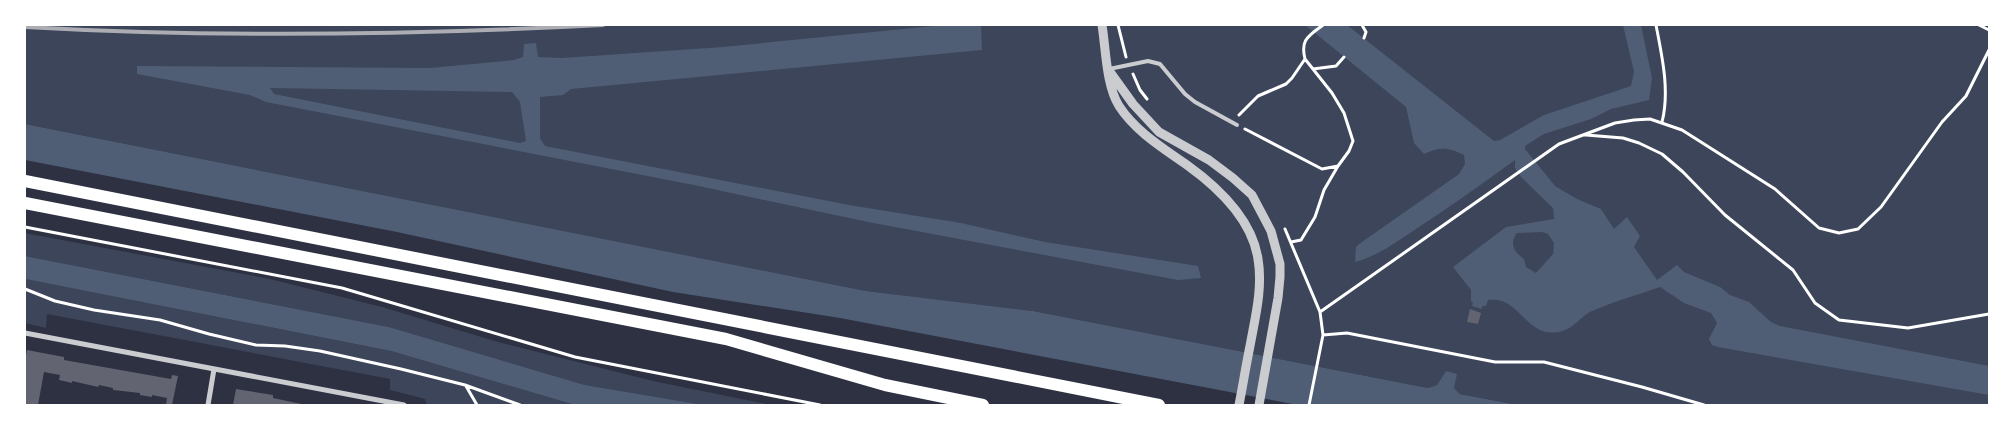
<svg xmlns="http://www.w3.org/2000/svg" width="2014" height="430" font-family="Spectral,serif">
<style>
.green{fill:#3c4559}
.water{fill:#4f5d75;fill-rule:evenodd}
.building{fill:#626471}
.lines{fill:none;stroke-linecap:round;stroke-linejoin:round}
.path{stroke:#fff;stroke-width:3}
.service{stroke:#caccd0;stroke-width:4}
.minor{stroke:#caccd0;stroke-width:5}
.tertiary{stroke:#caccd0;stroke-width:9}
.primary{stroke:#fff;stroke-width:12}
.rail{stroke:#abadb3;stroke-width:4}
</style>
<rect width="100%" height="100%" fill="#2d3142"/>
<!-- green -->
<path class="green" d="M25,25h1964v380h-471l-58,-11 -6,-6v-7l-8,-10 -9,14 -9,3 -395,-77 -167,-20 -841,-167z
M25,233l245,46 112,28 116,35 155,39 119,24h-68l-119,-20 -196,-58 -364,-71z
M25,279l366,72 184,54h-148l-2,-6 -35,-9v-11l-343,-65 -1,14 -21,-5z"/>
<!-- water -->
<path class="water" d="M943,25h38l1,25 -411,39 -8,6 -23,2v41l5,8 304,59 112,18 84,19 153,24 3,12 -23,2 -310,-58 -174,-37 -428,-83 -16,-7 -113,-21v-8l293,2 84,-8 9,-3 1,-13 12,-1 2,14 24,1 161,-11zM270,88l242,4 8,10 6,39 -6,2 -246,-49z
M1305,25h42l147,116 6,-1 44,-25 87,-29 3,-14 -11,-47h18l11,53 -3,22 -38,9 -20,10 -47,15 -19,12v3l30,37 22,13 24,10 13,20 13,-12 13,19 -6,11 23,33 20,-15 7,7 36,15 10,8 19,7 22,20 9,4 209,40v29l-271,-48 -6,-2 -3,-6 8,-16 -6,-10 -27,-10 -24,-16c-23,8 -48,15 -70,25 -9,5 -16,15 -25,18 -6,3 -12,3 -19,2 -24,-6 -30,-36 -58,-32l-2,6h-4v3l-10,-3 1,-3 -2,-2v-11l-18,-23 53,-40 48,-8 -1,-11 -32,-31 -6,-9v-8c-33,24 -65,47 -99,69 -20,13 -38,27 -61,33l1,-15 3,-3 100,-70 6,-10 -1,-9c-17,-8 -24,-8 -40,-1l-10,-11 -8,-36zM1542,232l6,2 6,9 -1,11 -17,19 -10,-6 -2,-8c-10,-7 -15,-15 -7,-26z
M25,124l841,167 167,20 395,77 9,-3 9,-14 11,3 -3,14 6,6 58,11h-220l-458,-87 -167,-26 -276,-60 -372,-72z
M25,256l364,71 196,58 119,20h-129l-184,-54 -366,-72z"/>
<!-- building -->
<path class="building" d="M1470,309l11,4 -3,11 -11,-2z
M27,350l37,7v3l107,19 1,-4 6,1 -6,29h-6l1,-7 -15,-3v2l-12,-2v-2l-27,-3v-2l-14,-3 -1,2 -26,-6v2l-13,-3 1,-5 -16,-3 -6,33h-13v-44z
M236,389l37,6v3l33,7h-73z"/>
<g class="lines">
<!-- path -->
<path class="path" d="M1118,25l8,32
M1362,25l4,7 -2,6
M1656,25c6,31 14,66 6,97
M1979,25l10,5
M1313,69l23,-3 8,-9
M1133,74l7,16 7,9
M1239,115l19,-19 28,-12 6,-6 13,-19
M1245,129l77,40 16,-3 11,-15 4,-10 -9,-28 -12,-20 -27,-34c-5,-20 4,-23 18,-34
M1586,135l37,3 16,5 23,11 21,18 42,43 68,55 22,33 24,17 69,8 81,-14
M25,227l317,61 233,69 245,48
M1285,229l35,83 3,23 -14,70
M1291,242l10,-2 14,-23 9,-27 14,-24
M25,289l30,12 39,9 66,10 49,14 47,11 29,1 35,5 81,18 64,16 55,20
M1320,312l239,-168 56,-21 19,-3 16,-1 32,11 93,59 44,39 20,5 19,-4 23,-22 61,-85 24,-26 23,-46
M1323,335l24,-2 148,29h49l98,25 62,18
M466,386l11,19"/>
<!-- service -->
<path class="service" d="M1109,69l39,-8 12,3 25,30 10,8 42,23"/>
<!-- minor -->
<path class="minor" d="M25,333l379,72
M208,405l6,-36"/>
<!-- tertiary -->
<path class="tertiary" d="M1102,25c4,25 4,60 17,81 17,26 44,42 68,59 32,23 65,54 71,94 5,29 -3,59 -8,87 -4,19 -7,39 -11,59
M1110,72l23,32 26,28 50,28 24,18 19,17 19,36 9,33v13l-2,21 -19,107"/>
<!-- primary -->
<path class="primary" d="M25,181l1134,224
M25,203l701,136 159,46 98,20"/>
<!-- rail -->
<path class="rail" d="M25,27c193,11 386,8 578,-2"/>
</g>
<!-- border -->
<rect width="2014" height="430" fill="none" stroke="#ffffff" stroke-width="52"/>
</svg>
